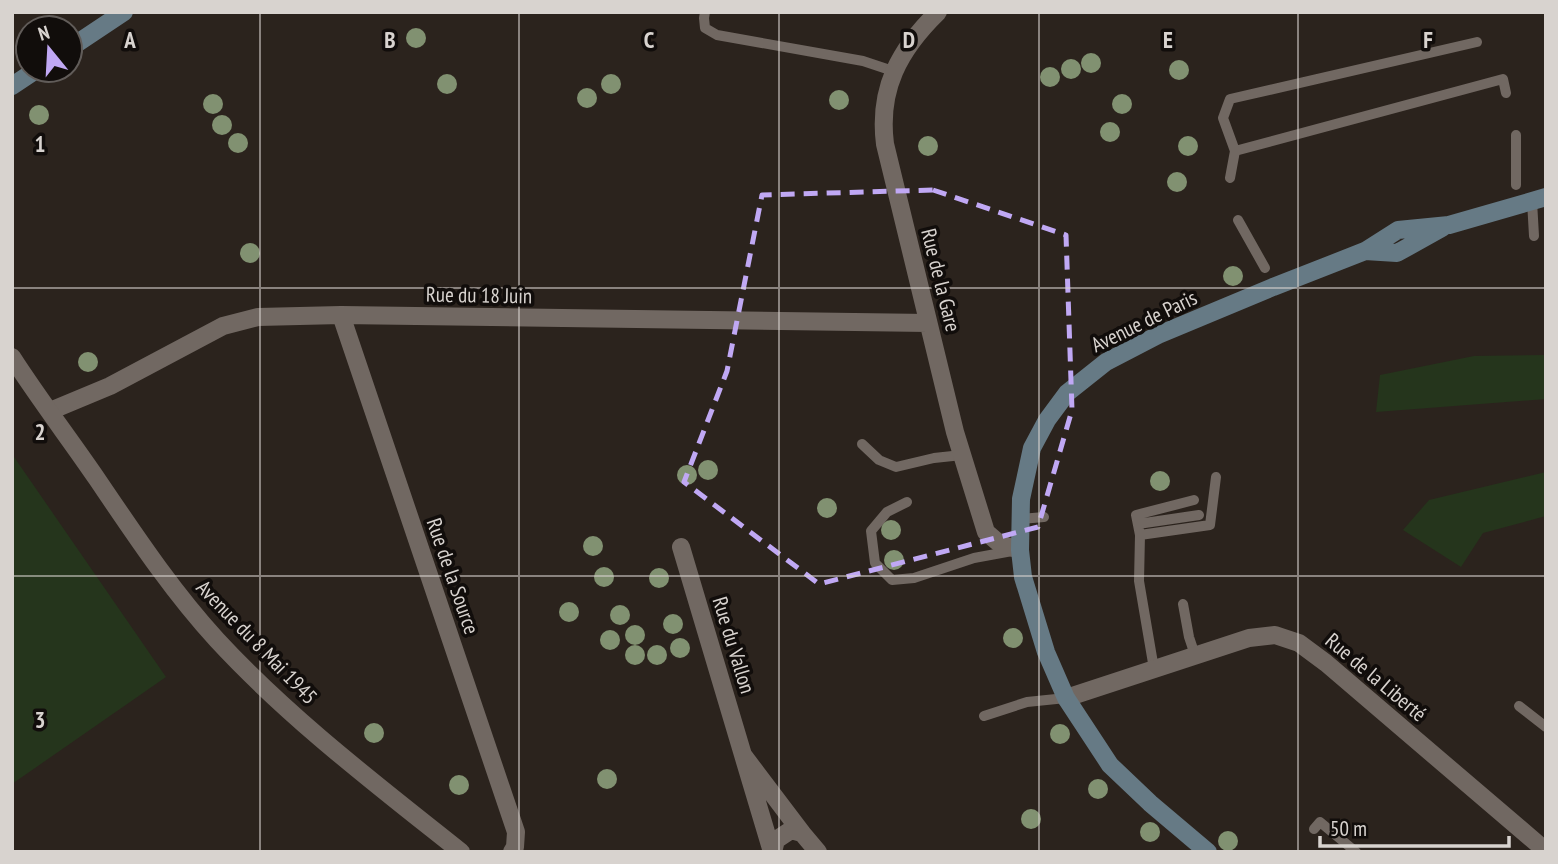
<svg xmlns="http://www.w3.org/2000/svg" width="1558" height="864" font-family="'PT Sans Narrow',sans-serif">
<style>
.green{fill:#25351c}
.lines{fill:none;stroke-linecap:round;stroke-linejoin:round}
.service{stroke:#716862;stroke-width:10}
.minor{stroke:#716862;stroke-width:18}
.tertiary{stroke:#716862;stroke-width:18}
.secondary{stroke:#667a85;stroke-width:18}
.tree{fill:#819171}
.marked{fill:none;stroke:#c0a8f4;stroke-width:5;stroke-dasharray:14 9;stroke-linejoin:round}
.grid{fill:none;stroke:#d8d3cf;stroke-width:2;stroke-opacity:0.55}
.labels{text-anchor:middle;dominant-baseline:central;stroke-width:7;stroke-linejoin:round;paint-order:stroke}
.street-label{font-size:21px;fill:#d8d3cf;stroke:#110d0b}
.grid-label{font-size:23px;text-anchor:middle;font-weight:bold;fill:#d8d3cf;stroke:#110d0b;stroke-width:7;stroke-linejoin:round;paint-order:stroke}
</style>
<rect width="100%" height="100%" fill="#2b231d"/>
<!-- green -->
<path class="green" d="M1546,355v44l-170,13 4,-37 94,-19z
M12,454l154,223 -154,107z
M1546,472v44l-63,17 -22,34 -58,-37 26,-30z"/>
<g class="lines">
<!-- service -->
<path class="service" d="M705,12l-1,6 1,10 12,7 146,26 30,10
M1516,135v50
M1235,151l268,-72 3,14
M1230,178l5,-27 -12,-33 7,-19 247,-57
M1532,201l2,35
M1238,220l27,48
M862,444l17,16 17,7 38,-9 28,-3
M907,502l-20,10 -16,19 4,32 17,17 22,-2 60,-20 38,-7
M1021,519l23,-2
M1138,524l61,-9
M1140,535l-4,-20 58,-15
M1183,604l6,33 6,18
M1154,669l-15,-88 1,-46 70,-10 6,-48
M1519,706l27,21
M984,716l43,-14 39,-4
M1314,829l6,-7 36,30"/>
<!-- minor -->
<path class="minor" d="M938,12c-39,38 -60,77 -53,132l70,288 31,100 14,12 20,6
M341,315l175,517 -1,15 -3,5
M50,411l60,-25 113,-60 35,-9 83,-2 587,8
M681,547l62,208
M1066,698l183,-60 26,-3 24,8 27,20 220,188
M772,852l-29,-97 59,78
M773,852l3,-12 15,-10 11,3 16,19"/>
<!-- tertiary -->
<path class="tertiary" d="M12,357c27,42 57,81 85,122 38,56 75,112 120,161 73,79 160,145 244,212"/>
<!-- secondary -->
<path class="secondary" d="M70,48l54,-36
M12,86l24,-16
M1365,251l32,2 45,-25
M1208,852l-58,-49 -40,-38 -44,-67 -20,-46 -23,-75 -3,-27 1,-51 11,-51 15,-28 20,-27 39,-31 52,-27 115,-48 92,-36 33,-21 51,-5 97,-28"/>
</g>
<!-- trees -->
<g class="tree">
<circle cx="416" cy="38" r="10"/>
<circle cx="1091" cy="63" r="10"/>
<circle cx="1071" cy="69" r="10"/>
<circle cx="1179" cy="70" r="10"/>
<circle cx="1050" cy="77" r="10"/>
<circle cx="447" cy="84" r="10"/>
<circle cx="611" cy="84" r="10"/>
<circle cx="587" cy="98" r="10"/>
<circle cx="839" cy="100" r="10"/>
<circle cx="213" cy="104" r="10"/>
<circle cx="1122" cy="104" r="10"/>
<circle cx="39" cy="115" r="10"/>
<circle cx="222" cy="125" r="10"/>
<circle cx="1110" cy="132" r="10"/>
<circle cx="238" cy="143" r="10"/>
<circle cx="928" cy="146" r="10"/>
<circle cx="1188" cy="146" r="10"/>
<circle cx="1177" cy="182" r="10"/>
<circle cx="250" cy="253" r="10"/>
<circle cx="1233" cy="276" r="10"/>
<circle cx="88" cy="362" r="10"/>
<circle cx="708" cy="470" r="10"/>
<circle cx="687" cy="475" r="10"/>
<circle cx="1160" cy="481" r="10"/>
<circle cx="827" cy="508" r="10"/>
<circle cx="891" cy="530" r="10"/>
<circle cx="593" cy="546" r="10"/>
<circle cx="894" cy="560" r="10"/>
<circle cx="604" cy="577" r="10"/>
<circle cx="659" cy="578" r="10"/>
<circle cx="569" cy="612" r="10"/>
<circle cx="620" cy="615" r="10"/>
<circle cx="673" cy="624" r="10"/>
<circle cx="635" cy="635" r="10"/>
<circle cx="1013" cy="638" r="10"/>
<circle cx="610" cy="640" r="10"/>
<circle cx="680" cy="648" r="10"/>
<circle cx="635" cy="655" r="10"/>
<circle cx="657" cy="655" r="10"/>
<circle cx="374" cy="733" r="10"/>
<circle cx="1060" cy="734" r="10"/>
<circle cx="607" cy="779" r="10"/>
<circle cx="459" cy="785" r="10"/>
<circle cx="1098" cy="789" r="10"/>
<circle cx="1031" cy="819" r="10"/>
<circle cx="1150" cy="832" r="10"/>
<circle cx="1228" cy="841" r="10"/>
</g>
<!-- marked area -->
<path class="marked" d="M933,190l133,45 6,175 -34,117 -219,57 -135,-102 43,-111 35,-176z"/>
<!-- grid -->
<path class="grid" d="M260,12v840M519,12v840M779,12v840M1039,12v840M1298,12v840M12,288h1534M12,576h1534"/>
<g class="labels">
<!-- street labels -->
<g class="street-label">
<text transform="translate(941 280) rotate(76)">Rue de la Gare</text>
<text transform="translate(479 295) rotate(1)">Rue du 18 Juin</text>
<text transform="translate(1144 321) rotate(-26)">Avenue de Paris</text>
<text transform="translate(453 576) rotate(71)">Rue de la Source</text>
<text transform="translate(257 642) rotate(46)">Avenue du 8 Mai 1945</text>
<text transform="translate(734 645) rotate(73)">Rue du Vallon</text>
<text transform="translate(1376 677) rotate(40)">Rue de la Liberté</text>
</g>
</g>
<g class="grid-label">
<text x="130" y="48">A</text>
<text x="390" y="48">B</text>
<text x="649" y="48">C</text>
<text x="909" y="48">D</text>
<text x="1168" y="48">E</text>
<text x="1428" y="48">F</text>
<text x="40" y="152">1</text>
<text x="40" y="440">2</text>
<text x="40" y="728">3</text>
</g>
<!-- border -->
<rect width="1558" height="864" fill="none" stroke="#d8d3cf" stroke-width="28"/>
<!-- north arrow -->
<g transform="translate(49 49) rotate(342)"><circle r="33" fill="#110d0b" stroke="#615c59" stroke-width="2"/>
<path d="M0-5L12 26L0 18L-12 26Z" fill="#c0a8f4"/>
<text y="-10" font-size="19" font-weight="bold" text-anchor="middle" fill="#d8d3cf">N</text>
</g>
<!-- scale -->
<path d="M1320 836v10h189v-10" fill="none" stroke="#d8d3cf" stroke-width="3.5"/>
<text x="1330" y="836" font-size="21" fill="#d8d3cf" stroke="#110d0b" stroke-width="5" paint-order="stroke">50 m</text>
</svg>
